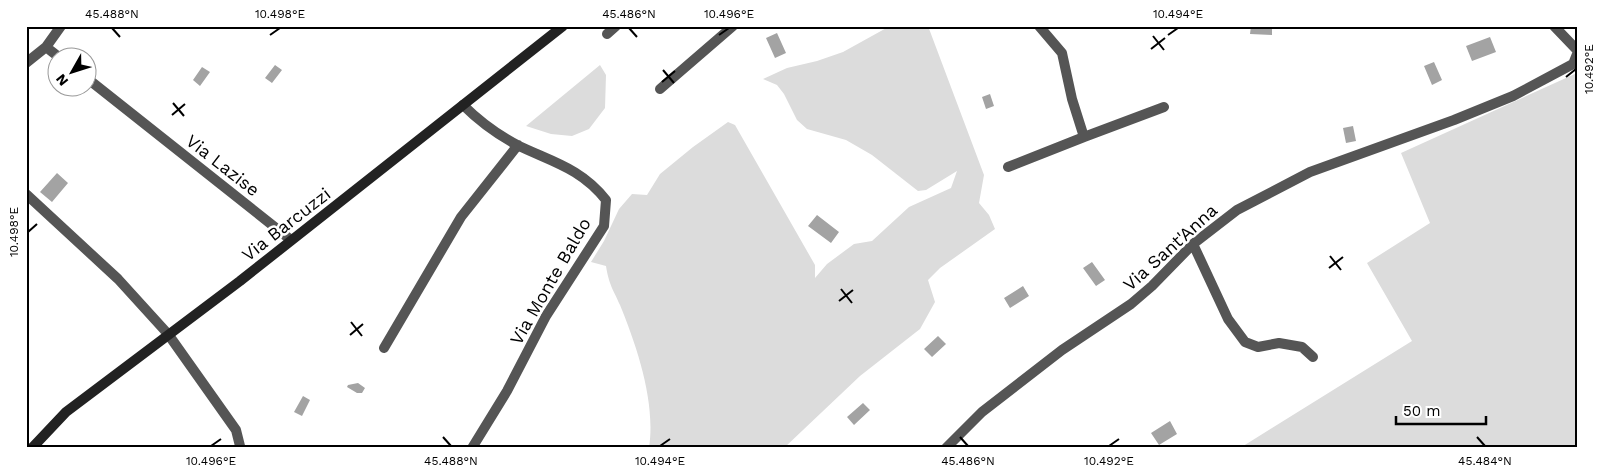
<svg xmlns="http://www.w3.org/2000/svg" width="1603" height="474" font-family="'Work Sans',sans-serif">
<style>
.green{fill:#dcdcdc}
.water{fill:#a3a3a3}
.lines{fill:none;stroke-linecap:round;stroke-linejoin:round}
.street{stroke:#555;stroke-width:10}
.secondary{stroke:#222;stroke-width:10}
.ticks{fill:none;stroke:#000;stroke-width:2}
.labels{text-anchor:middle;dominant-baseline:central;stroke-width:5;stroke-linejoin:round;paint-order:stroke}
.street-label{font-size:18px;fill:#000;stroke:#fff}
.neatline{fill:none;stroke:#000;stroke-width:2}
.ticks-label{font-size:12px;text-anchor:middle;fill:#000}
</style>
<rect width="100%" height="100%" fill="#fff"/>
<!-- green -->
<path class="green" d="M890,26h38l56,149 -5,28 10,12 6,14 -55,39 -12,12 7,22 -15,27 -60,47 -76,72h-135c7,-46 -12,-101 -29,-143 -7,-16 -11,-20 -14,-39l-15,-4 13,-21 15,-32 13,-15 15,1 13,-21 33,-27 35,-25 7,3 80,140v13l12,-14 27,-20 18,-3 37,-34 42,-19 6,-17 -31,19 -8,1 -46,-36 -26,-15 -39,-11 -10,-9 -13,-26 -7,-9 -14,-6 24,-11 30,-7 26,-9z
M600,65l6,10 -1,33 -16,21 -17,7 -21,-2 -25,-8z
M1577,73v375h-337l172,-107 -45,-78 63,-40 -29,-70z"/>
<!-- water -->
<path class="water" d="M1251,26h21v9l-22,-1z
M777,33l9,20 -11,5 -9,-20z
M1490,37l6,15 -24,9 -6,-15z
M1434,62l8,18 -10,5 -8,-19z
M275,65l7,5 -10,13 -7,-5z
M202,67l8,5 -10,14 -7,-6z
M990,94l4,12 -8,3 -4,-12z
M1353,126l3,15 -10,2 -3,-15z
M57,173l11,10 -16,19 -12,-10z
M817,215l22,17 -8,11 -23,-17z
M1092,262l13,18 -9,6 -13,-18z
M1023,286l6,10 -19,12 -6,-10z
M938,336l8,8 -14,13 -8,-8z
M358,383l7,5 -3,5h-5l-10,-6 1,-2z
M303,396l7,4 -8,16 -8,-4z
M863,403l7,7 -16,15 -7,-8z
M1170,421l7,13 -18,11 -8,-12z"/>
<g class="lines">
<!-- street -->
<path class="street" d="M1554,26l23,24
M607,34l9,-8
M46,47l15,-21
M26,63l20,-16 14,11
M88,79l203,161
M660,89l73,-63
M463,105c17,17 35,30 56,41 34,16 63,23 87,54l-2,26 -58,90 -39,75 -35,57
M1084,137l80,-30
M1008,167l76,-30 -12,-38 -10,-46 -23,-27
M26,194l92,85 50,55 68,96 4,16 -1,2
M1193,244l35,75 17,23 13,5 21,-4 23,4 11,10
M384,348l77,-131 57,-72
M946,448l36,-36 80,-62 69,-46 21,-18 41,-42 44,-34 73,-38 144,-52 59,-24 60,-32 4,-10"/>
<!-- secondary -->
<path class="secondary" d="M32,448l34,-36 174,-131 323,-255"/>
</g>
<!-- ticks -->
<path class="ticks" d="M112,28l8,9M629,28l8,9M270,35l10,-7M719,35l10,-7M1168,35l10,-7M1153,36l11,14M1151,49l14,-11M663,70l11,13M1566,77l10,-8M662,82l13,-11M173,103l11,13M172,115l13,-11M28,232l9,-8M1330,256l11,14M1329,268l14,-11M841,289l11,14M839,301l14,-11M351,322l11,14M350,335l13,-11M443,437l8,9M960,437l8,9M1477,437l8,9M211,446l10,-7M660,446l10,-7M1109,446l10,-7"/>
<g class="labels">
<!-- street labels -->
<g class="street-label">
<text transform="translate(223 165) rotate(38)">Via Lazise</text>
<text transform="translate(286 224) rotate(-38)">Via Barcuzzi</text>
<text transform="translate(1170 247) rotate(-42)">Via Sant'Anna</text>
<text transform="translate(550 281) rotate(-60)">Via Monte Baldo</text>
</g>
</g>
<!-- border -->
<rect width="1603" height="474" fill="none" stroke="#ffffff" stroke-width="55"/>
<!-- north arrow -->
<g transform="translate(72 72) rotate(231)"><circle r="24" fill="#ffffff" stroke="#999999"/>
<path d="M0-4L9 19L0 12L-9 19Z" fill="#000000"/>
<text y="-8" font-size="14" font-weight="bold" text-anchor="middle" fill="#000000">N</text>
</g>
<!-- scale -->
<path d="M1396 416v8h90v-8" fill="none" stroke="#000000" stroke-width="2.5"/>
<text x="1403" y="416" font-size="15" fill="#000000" stroke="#ffffff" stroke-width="4" paint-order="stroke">50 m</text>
<rect x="28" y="28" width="1548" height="418" class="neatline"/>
<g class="ticks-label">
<text x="112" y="18">45.488°N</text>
<text x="280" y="18">10.498°E</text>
<text x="629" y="18">45.486°N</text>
<text x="729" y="18">10.496°E</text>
<text x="1178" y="18">10.494°E</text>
<text transform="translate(1589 69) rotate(-90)" y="4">10.492°E</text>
<text transform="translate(14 232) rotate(-90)" y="4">10.498°E</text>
<text x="211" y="465">10.496°E</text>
<text x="451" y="465">45.488°N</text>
<text x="660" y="465">10.494°E</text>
<text x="968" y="465">45.486°N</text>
<text x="1109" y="465">10.492°E</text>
<text x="1485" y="465">45.484°N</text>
</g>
</svg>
